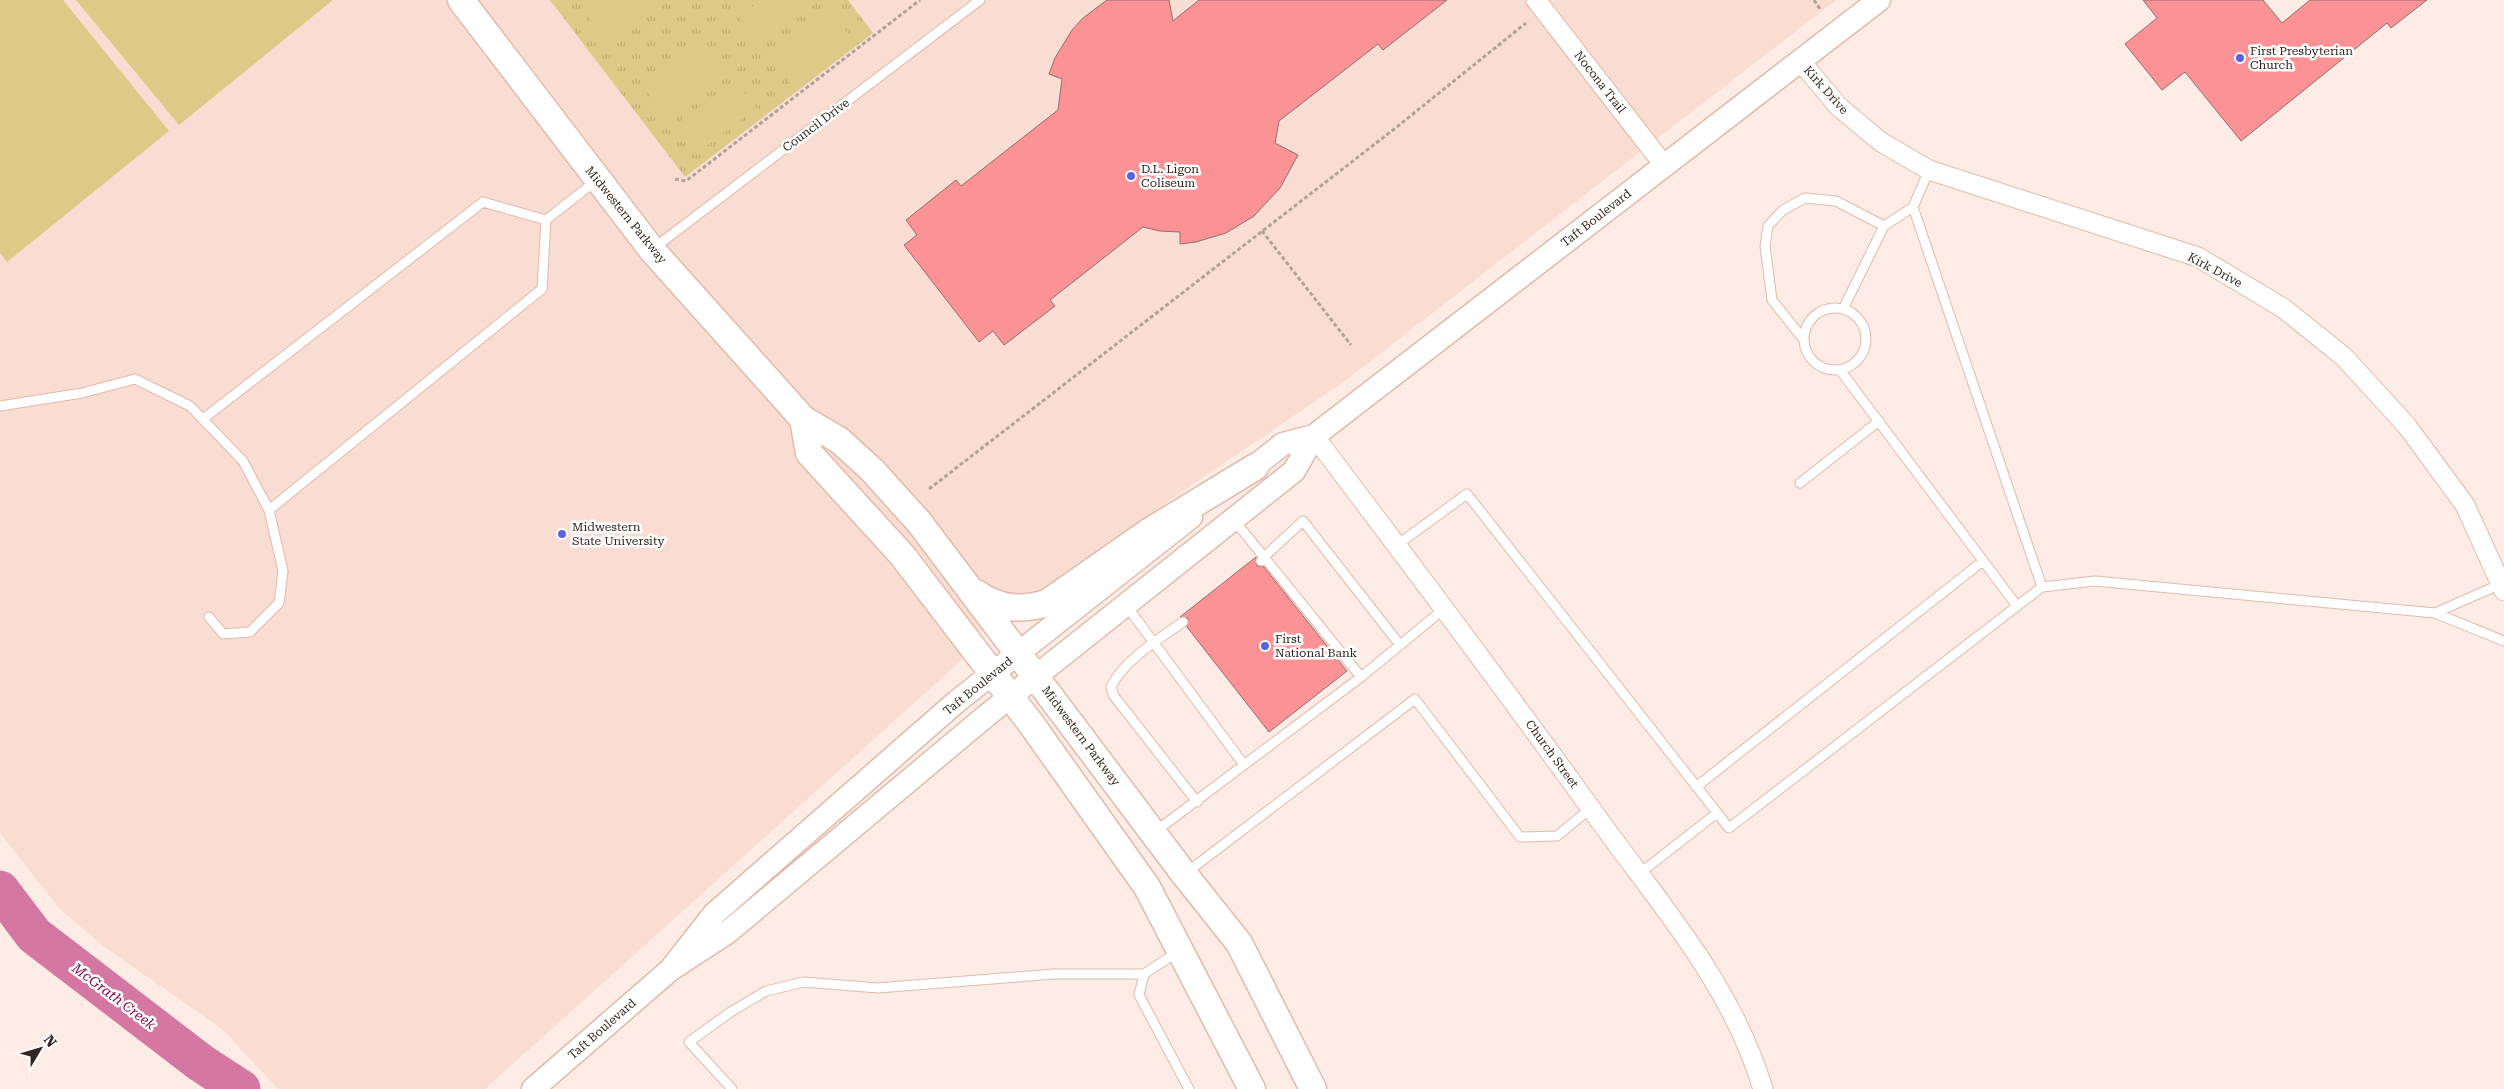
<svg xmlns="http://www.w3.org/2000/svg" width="2504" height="1089" font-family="'Roboto Serif',serif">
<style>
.built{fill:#faddd2}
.grass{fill:url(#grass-tufts)}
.garden{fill:#dcca86}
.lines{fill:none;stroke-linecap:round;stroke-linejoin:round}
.river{stroke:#d477a2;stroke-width:39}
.building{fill:#fb9296;stroke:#926c6c}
.service-casing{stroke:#e0baab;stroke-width:11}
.minor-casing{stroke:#e0baab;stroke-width:21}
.tertiary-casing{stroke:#e0baab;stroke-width:25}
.secondary-casing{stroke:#e0baab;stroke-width:29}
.path{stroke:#b1a29c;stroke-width:3;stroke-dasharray:4 2.5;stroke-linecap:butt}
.service{stroke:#fff;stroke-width:9}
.minor{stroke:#fff;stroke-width:19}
.tertiary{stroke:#fff;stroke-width:22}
.secondary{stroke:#fff;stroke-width:26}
.poi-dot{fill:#5963da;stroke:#fff;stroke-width:2}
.labels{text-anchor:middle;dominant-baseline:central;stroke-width:5;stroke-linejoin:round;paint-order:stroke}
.poi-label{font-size:12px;fill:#33251f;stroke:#fff;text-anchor:start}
.street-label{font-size:12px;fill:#33251f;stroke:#fff}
.water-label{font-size:14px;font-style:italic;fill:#800d50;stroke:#fff}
</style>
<defs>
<pattern id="grass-tufts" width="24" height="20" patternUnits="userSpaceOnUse" patternTransform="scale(1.25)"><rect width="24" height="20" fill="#dcca86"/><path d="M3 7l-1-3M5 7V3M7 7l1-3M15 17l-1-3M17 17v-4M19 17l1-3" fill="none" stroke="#bdad73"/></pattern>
</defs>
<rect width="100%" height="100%" fill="#fcece5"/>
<!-- built -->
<path class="built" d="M0,0h1836l-491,381 -175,119 -91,68 -51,31h-25l-40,60 -478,430h-207l-56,-60 -119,-83 -44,-38 -59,-75z"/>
<!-- grass -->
<path class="grass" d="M550,0h298l25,33 -188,144z"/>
<!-- garden -->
<path class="garden" d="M0,0h63l106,131 -162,131 -7,-9z
M76,0h257l-154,125z
M607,0h59l-57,44 -22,-28z
M761,0h59l-59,46 -22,-29z
M828,8l22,28 -60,47 -23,-28z
M706,43l22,28 -60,47 -23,-28z
M734,80l22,28 -61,47 -22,-28z"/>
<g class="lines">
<!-- river -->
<path class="river" d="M0,890l34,45 167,128 40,26"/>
</g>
<!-- building -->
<path class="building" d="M1107,0h62l4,21 26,-21h248l-64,50 -5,-6 -99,77 -4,22 23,12 -18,33 -26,28 -28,17 -30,9 -16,2v-12l-20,-1 -17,-4 -93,73 5,6 -51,39 -11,-14 -14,11 -75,-97 13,-10 -11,-15 50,-40 5,6 97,-76 4,-31 -13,-5 6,-16 17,-28 11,-12z
M2143,0h120l19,23 28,-23h117l-36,28 -4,-5 -146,118 -56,-69 -23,18 -37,-46 32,-26z
M1256,557l1,9 7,1 83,104 -78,61 -82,-105 1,-9 -8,-1z"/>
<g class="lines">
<!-- service casing -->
<g class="service-casing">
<path id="service" d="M1929,170l-16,37 129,380 53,-6 340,32 69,28
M654,248l326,-248
M1804 339a31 31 0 1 1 62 0a31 31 0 1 1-62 0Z
M1843,309l41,-83 29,-19
M1804,340l-32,-40 -7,-54 3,-20 15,-16 22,-12 31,3 48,25
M1840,370l177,236
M0,406l82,-13 53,-14 55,27 53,55 26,49 14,61 -4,32 -29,29 -27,2 -14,-17
M203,419l280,-217 63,18 51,-40
M1800,483l79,-62
M269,510l273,-221 4,-69
M1234,520l30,37 39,-36 97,124
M1397,545l70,-51 262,334 313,-241
M1261,561l3,-4 97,120
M1126,605l118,160
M2435,613l66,-29
M1183,622c-23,16 -60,39 -72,65l3,9 83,106
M1696,787l287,-226
M1156,831l205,-154 84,-69
M1186,873l229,-174 105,138 37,-1 34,-28
M1639,874l78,-61
M1179,951l-35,23 -5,21 50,94
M732,1089l-43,-47 40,-29 37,-22 38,-9 74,6 176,-14h90"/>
</g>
<!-- minor casing -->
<g class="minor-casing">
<path id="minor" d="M1536,0l128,165
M1801,62l38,45 42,35 48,28 269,87 85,51 61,49 63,69 58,79 39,86
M1314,436c97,128 194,257 288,388 62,85 130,162 161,265"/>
</g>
<!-- tertiary casing -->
<g class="tertiary-casing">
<path id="tertiary" d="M1241,477l42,-33 31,-8 565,-436
M670,970l44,-56 241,-211 236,-186
M533,1089l137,-119 58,-38 258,-216 308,-245 20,-35"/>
</g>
<!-- secondary casing -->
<g class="secondary-casing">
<path id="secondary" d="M461,0l191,250 151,169 36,21 33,30 47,52 265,352 55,69 74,146
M803,419l6,34 93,102 130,170 115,162 105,202
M976,593c23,16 44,18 71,10l103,-72 105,-64"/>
</g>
<!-- path -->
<path class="path" d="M1814,0l6,9
M675,179l11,2 234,-181
M1262,231l89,114
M929,489l464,-359 133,-107"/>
<!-- service -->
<use href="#service" class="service"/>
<!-- minor -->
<use href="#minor" class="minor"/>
<!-- tertiary -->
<use href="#tertiary" class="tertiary"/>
<!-- secondary -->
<use href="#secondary" class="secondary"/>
</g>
<!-- markers -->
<g class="poi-dot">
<circle cx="2240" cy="58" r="5"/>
<circle cx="1131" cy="176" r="5"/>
<circle cx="562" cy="534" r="5"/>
<circle cx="1265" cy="646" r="5"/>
</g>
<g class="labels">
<!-- poi labels -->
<g class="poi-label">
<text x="2250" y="51">First Presbyterian<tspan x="2250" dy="14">Church</tspan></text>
<text x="1141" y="169">D.L. Ligon<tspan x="1141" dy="14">Coliseum</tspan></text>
<text x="572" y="527">Midwestern<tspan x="572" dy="14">State University</tspan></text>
<text x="1275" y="639">First<tspan x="1275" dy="14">National Bank</tspan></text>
</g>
<!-- street labels -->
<g class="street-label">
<text transform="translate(1600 82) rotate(52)">Nocona Trail</text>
<text transform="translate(1826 90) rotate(48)">Kirk Drive</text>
<text transform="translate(816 125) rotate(-37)">Council Drive</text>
<text transform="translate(626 215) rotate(51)">Midwestern Parkway</text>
<text transform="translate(1596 218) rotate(-38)">Taft Boulevard</text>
<text transform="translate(2215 270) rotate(28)">Kirk Drive</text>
<text transform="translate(978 686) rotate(-39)">Taft Boulevard</text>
<text transform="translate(1081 736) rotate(53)">Midwestern Parkway</text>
<text transform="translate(1552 754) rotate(54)">Church Street</text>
<text transform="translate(602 1029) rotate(-41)">Taft Boulevard</text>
</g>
<!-- water labels -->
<g class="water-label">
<text transform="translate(114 996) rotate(37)">McGrath Creek</text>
</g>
</g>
<!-- north arrow -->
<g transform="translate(40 1049) rotate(52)" stroke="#ffffff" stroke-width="4" paint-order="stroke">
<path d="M0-4L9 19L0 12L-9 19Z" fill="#33251f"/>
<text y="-8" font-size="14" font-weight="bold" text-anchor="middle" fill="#33251f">N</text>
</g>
</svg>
